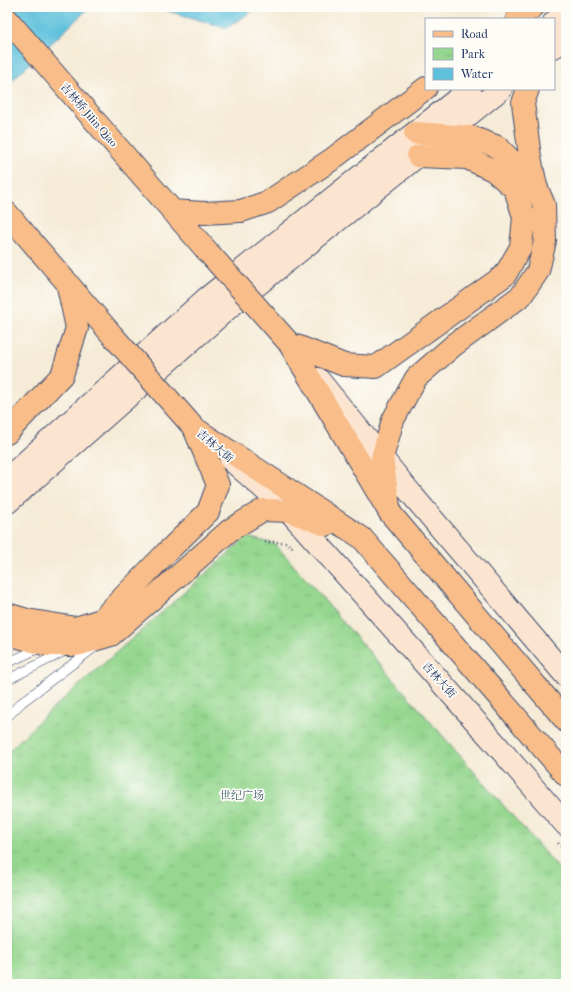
<svg xmlns="http://www.w3.org/2000/svg" width="573" height="991" font-family="'IM FELL French Canon','Noto Serif SC',serif">
<style>
.park{fill:url(#park-tufts);stroke:#588376}
.water{fill:#5dc1dc;stroke:#3c789d}
.lines{fill:none;stroke-linecap:round;stroke-linejoin:round}
.lane-casing{stroke:#3c4b70;stroke-width:10}
.secondary-casing{stroke:#3c4b70;stroke-width:24}
.primary-casing{stroke:#3c4b70;stroke-width:24}
.path{stroke:#3c4b70;stroke-width:2.5;stroke-dasharray:1 3;stroke-linecap:butt}
.lane{stroke:#fff;stroke-width:9}
.secondary{stroke:#fce5d0;stroke-width:22}
.primary{stroke:#f8bd89;stroke-width:22}
.primary-bridge-casing{stroke:#3c4b70;stroke-width:24;stroke-linecap:butt}
.primary-bridge{stroke:#f8bd89;stroke-width:22}
.labels{text-anchor:middle;dominant-baseline:central;stroke-width:3.5;stroke-linejoin:round;paint-order:stroke}
.street-label{font-size:11px;fill:#1b2f5e;stroke:#fdfcf7}
.park-label{font-size:11px;fill:#3a596a;stroke:#fdfcf7}
</style>
<defs>
<pattern id="park-tufts" width="24" height="20" patternUnits="userSpaceOnUse"><rect width="24" height="20" fill="#95d78f"/><path d="M3 7l-1-3M5 7V3M7 7l1-3M15 17l-1-3M17 17v-4M19 17l1-3" fill="none" stroke="#80b97e"/></pattern>
</defs>
<rect width="100%" height="100%" fill="#fdfcf7"/>
<filter id="ink" filterUnits="userSpaceOnUse"><feTurbulence type="fractalNoise" baseFrequency=".025" numOctaves="2"/><feDisplacementMap in="SourceGraphic" scale="8" xChannelSelector="R" yChannelSelector="G"/><feConvolveMatrix kernelMatrix="1 2 1 2 8 2 1 2 1" color-interpolation-filters="sRGB"/></filter>
<filter id="wash" filterUnits="userSpaceOnUse"><feTurbulence type="fractalNoise" baseFrequency=".012" numOctaves="4" result="noise"/><feDisplacementMap in="SourceGraphic" scale="16" xChannelSelector="R" yChannelSelector="G"/><feGaussianBlur stdDeviation="0.9" result="paint"/><feColorMatrix in="noise" values="0 0 0 0 0 0 0 0 0 0 0 0 0 0 0 0 0 1.4 0 .05"/><feComposite in="paint" operator="in"/></filter>
<g filter="url(#wash)">
<rect width="100%" height="100%" fill="#f5ebd6"/>
<!-- park -->
<path class="park" d="M247,537l28,7 291,333v107h-559v-231l34,-34z"/>
<!-- water -->
<path class="water" d="M7,7h83l-83,78z
M154,7h104l-31,21z"/>
</g>
<g filter="url(#ink)">
<g class="lines">
<!-- lane casing -->
<g class="lane-casing">
<path id="lane" d="M7,663l35,-16
M7,665l3,-22 -2,-8
M7,680l58,-29
M7,717l14,-14 74,-56"/>
</g>
<!-- secondary casing -->
<g class="secondary-casing">
<path id="secondary" d="M554,22l12,-9
M554,47l12,-9
M318,379l95,117 153,180
M231,460l58,51 205,231 72,83
M7,479l200,-181 263,-209
M7,503l219,-193 275,-221"/>
</g>
<!-- primary casing -->
<g class="primary-casing">
<path id="primary" d="M7,19l201,233
M517,19l16,-12
M528,89l-5,14 7,54 6,29
M172,211l32,2 37,-2 27,-9 63,-42 95,-72
M7,213l105,122
M289,343l101,170 176,208
M289,343l55,22 32,2 129,-92 16,-28 3,-30 -9,-28 -22,-19 -26,-12 -49,-2
M194,428l168,110 204,237
M7,433l55,-58 15,-47 -10,-46
M390,513l-8,-55 11,-38 23,-42 38,-33 67,-49 17,-25 7,-30 -1,-36 -8,-19 -38,-39 -27,-10 -56,-4
M7,614l20,6 49,8 25,-8 65,-67 42,-41 10,-27 -24,-57
M7,632l15,6 25,7h30l34,-10 119,-105 33,-20 26,1 37,14"/>
</g>
<!-- path -->
<path class="path" d="M265,542h20l9,6
M558,843l8,9"/>
<!-- lane -->
<use href="#lane" class="lane"/>
<!-- secondary -->
<use href="#secondary" class="secondary"/>
<!-- primary -->
<use href="#primary" class="primary"/>
<!-- primary-bridge casing -->
<g class="primary-bridge-casing">
<path id="primary-bridge" d="M208,252l81,91
M112,335l82,93"/>
</g>
<!-- primary-bridge -->
<use href="#primary-bridge" class="primary-bridge"/>
</g>
</g>
<g class="labels">
<!-- street labels -->
<g class="street-label">
<text transform="translate(89 115) rotate(49)">吉林桥 Jilin Qiao</text>
<text transform="translate(215 446) rotate(41)">吉林大街</text>
<text transform="translate(439 680) rotate(48)">吉林大街</text>
</g>
<!-- park labels -->
<g class="park-label">
<text x="242" y="795">世纪广场</text>
</g>
</g>
<!-- margin -->
<rect width="573" height="991" fill="none" stroke="#fdfcf7" stroke-width="24"/>
<!-- legend -->
<rect x="425" y="18" width="130" height="72" fill="#fdfcf7" stroke="#a3aaba"/>
<rect x="433" y="31" width="20" height="6" fill="#f8bd89" stroke="#a3aaba"/>
<text x="461" y="38" font-size="12" fill="#1b2f5e">Road</text>
<rect x="433" y="48" width="20" height="12" fill="url(#park-tufts)" stroke="#a3aaba"/>
<text x="461" y="58" font-size="12" fill="#1b2f5e">Park</text>
<rect x="433" y="68" width="20" height="12" fill="#5dc1dc" stroke="#a3aaba"/>
<text x="461" y="78" font-size="12" fill="#1b2f5e">Water</text>
</svg>
